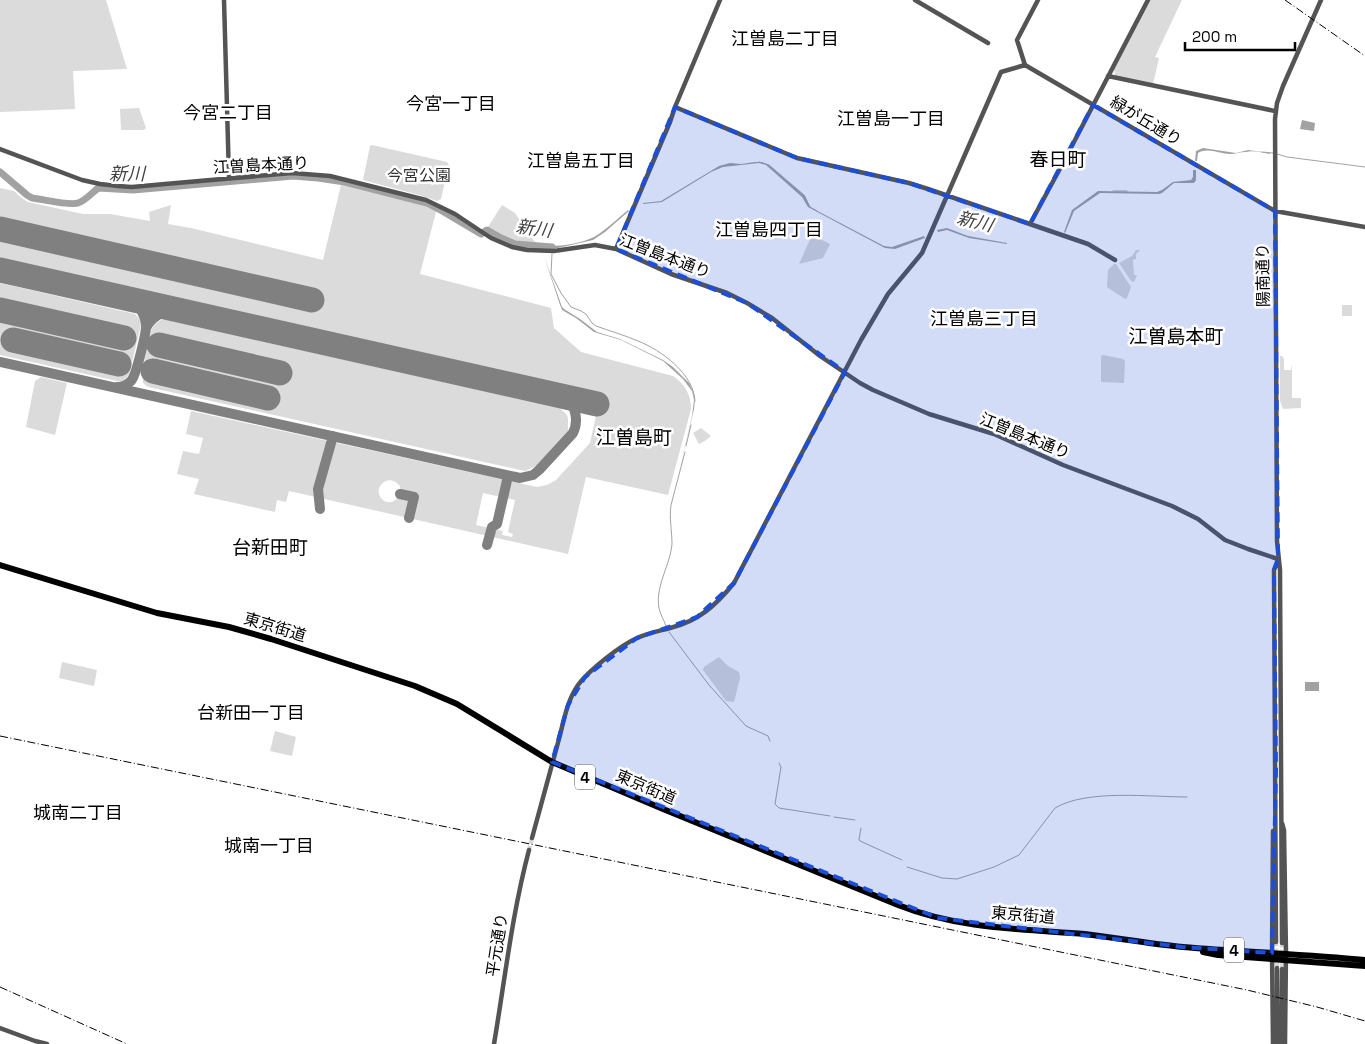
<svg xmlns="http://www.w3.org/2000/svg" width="1365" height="1044" font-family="'Space Grotesk','Noto Sans JP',sans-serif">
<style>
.green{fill:#dbdbdb;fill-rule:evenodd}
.water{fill:#a2a2a2}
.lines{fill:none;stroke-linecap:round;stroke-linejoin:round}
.stream{stroke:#a2a2a2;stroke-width:1}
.river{stroke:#a2a2a2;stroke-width:7}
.taxiway{stroke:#808080;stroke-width:10}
.runway{stroke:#808080;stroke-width:25}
.tertiary-tunnel{stroke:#d9d9d9;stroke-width:4.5;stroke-dasharray:4.5 2;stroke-linecap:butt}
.tertiary{stroke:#545454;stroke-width:4.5}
.trunk{stroke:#000;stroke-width:6}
.rail{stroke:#000;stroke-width:1;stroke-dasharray:8 2.5 1 2.5;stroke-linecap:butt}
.marked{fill:#1d4ed8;fill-opacity:0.2;stroke:#1d4ed8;stroke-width:4;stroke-dasharray:10 6;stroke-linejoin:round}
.labels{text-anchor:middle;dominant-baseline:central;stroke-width:5;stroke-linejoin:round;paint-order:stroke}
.shield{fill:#fff;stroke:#4c4c4c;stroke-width:1}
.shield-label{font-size:15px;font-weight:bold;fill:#000}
.street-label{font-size:16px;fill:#000;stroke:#fff}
.park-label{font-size:16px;fill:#323232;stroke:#fff}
.neighbourhood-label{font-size:18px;fill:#000;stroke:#fff}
.water-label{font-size:18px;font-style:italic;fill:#434343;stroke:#fff}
.quarter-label{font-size:19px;fill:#000;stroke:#fff}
</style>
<rect width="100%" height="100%" fill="#fff"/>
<!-- green -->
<path class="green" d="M0,0h106l21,69 -54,2 2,38 -75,3z
M1150,0h32l-27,57 4,1 -6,26 -38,-8 -1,-7z
M139,108l7,20 -2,2h-23l-1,-21z
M372,145l75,17 2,3 -8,34 -4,2 -18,-6 -56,-15 7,-34z
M343,183l90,25 3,4 -16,62 131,34 3,20 27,24 92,24c12,8 18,19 18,33l-23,86 -82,-18 -18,77 -279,-63 -3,11 -9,-2 -2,12 -81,-18 5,-15 -22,-5 6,-23 16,3 4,-16 -17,-4 5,-23 346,76 10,-2 9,-5 34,-37 11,-50 -601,-135v-70l14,3 9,8 5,3 55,12h27l40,7 -1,-9 22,-7 -3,19 23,4 132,32 18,-75zM389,480c24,3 5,33 -8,18 -6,-8 0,-16 8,-18zM483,493l32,7 -7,32 5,2 -1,3 -10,-2 1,-4 -27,-6z
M502,205l13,8 24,35c-24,-2 -33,-5 -53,-18z
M812,235l18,9 -7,14 -24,6z
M1136,250h4l-4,4v5l-3,1 1,15h3l-3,7 -3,-1 -12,-18 13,-7z
M1114,264h2l15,23 -4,11 -2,1 -18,-12 1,-17z
M0,283l135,31 5,5 1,6 -12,50 -6,6h-6l-117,-26z
M1342,305h10v11h-10z
M163,319l397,89 7,7 1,4v12l-32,35 -11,5 -377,-84 -5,-4 -1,-10 9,-43 5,-7z
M1103,355l20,4 2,2 -1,22 -23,-1v-26z
M1280,356h2l2,3v11h7l1,-6v34h9v10l-18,1 -3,-8z
M41,377l26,6 -12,52 -29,-8 9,-46z
M701,428l10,8 -6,5 -6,3 -6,-11z
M719,657l9,9 11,6 1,6 -6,24 -8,-1 -23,-31 1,-3z
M62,662l35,8 -3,16 -35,-8z
M275,731l21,6 -4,19 -22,-5z"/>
<!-- water -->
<path class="water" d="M1302,120l13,3 -1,8 -14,-2z
M1203,148l33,5 12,-3 22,3v1c-7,-1 -17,-4 -24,-2 -6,0 -10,2 -16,2 -11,0 -22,-7 -32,-1l-1,8h-2l1,-10z
M755,162h7l7,3 36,31 5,11 74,39 8,1 32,-11 1,2 -30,11 -10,-1 -77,-41 -6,-10 -36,-32 -7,-2 -36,4 -12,5 -49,30 -19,2v-1l18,-2 58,-35 11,-3 11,1z
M1193,170h3v10l-2,3h-20l-12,10 -3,1 -59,-1 -26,18 -9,22 -1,-1 8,-22 26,-19 59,1 5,-2 11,-8 18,-2 2,-3z
M628,210l1,1 -24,21 -12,8 -35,8h-7v-2c13,0 31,-3 43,-9 12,-7 23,-18 34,-27z
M947,228l21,8 39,7v1l-38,-6 -22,-8 -9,2 -1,-2z
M544,256l18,51 2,2 16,10 17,13 23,7 43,21 10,7 16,16 4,8 2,9 -1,9 -16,68 14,-61 2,-16 -2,-9 -9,-12 -20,-18 -42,-21 -27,-8 -18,-14 -14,-8 -3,-8z
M1305,682h14v9h-14z"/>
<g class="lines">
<!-- stream -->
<path class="stream" d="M1262,152l11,1
M1277,154l10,3 78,10
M759,162l10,3 35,30 6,12 7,4
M1113,191h14
M552,254l-1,20 10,19 10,14 10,4 5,3 6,9 4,3c14,5 28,9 42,15 23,9 56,33 57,60
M686,446l5,-21
M666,626c-2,-6 -6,-12 -7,-18 -4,-22 11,-42 13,-64 0,-13 -3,-26 -1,-39l14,-53
M669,632l40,53 37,41 22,10 2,5
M779,763l2,4 -6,37 4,4 51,8
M834,817l21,3
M861,828l-2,12 1,1 42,19
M907,867l35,11 15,1 37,-12 25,-12 36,-47c32,-19 95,-11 132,-11"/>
<!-- river -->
<path class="river" d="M0,172l27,23 5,3c10,1 38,8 46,5 7,-2 14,-10 20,-15l35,2 160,-14 25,2 27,4 82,21 17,9 37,22 6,-4 14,8 14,6 37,3"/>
<!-- taxiway -->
<path class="taxiway" d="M146,328c6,-12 17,-17 30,-18
M0,362l520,116 13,-3 6,-5 34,-37c6,-12 2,-23 -3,-35
M117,387c5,0 10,-2 14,-6 5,-5 16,-50 15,-57 -1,-9 -7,-19 -14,-24
M400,494l14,3 -5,21
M320,509l-2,-20 15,-53
M487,545l5,-18 5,-3 11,-48"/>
<!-- runway -->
<path class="runway" d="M0,229l312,71
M0,270l597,134
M0,310l124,28
M13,340l106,24
M159,345l121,28
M153,371l115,27"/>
<!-- tertiary-tunnel -->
<path class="tertiary-tunnel" d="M529,850l3,-12
M1276,942l1,26
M1282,943v26"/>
<!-- tertiary -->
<path class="tertiary" d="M224,0l5,178
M915,0l73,43
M1025,65l-8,-25 21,-40
M1108,76l167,35
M675,107l122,51 112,25 19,6 160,55 27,16
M0,149l82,31 18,4 18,2 14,1 33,-3 127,-11 38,3 96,24 29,14 36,24 21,9 15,3 27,1 41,-6 21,4 55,25 56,19 20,10 25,15 48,38 40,27 13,7 56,24 65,20 69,31 109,41 26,13 27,21 23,9 30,10
M1030,224l33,-61 85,-163
M616,249l54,-127 5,-15 45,-107
M1282,823l2,7 2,123 -1,91
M1273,831l-1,122 1,91
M532,838c9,-33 18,-66 27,-99 5,-19 8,-38 19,-54 11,-15 43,-40 59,-47 11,-5 22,-7 33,-10 29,-7 46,-23 64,-45l127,-243 27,-46 34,-41 79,-181 24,-7 250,146 90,16
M1276,942l-2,-372 4,-10
M1282,943l-2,-373 -3,-29 -2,-422 2,-16 6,-17 38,-86
M1277,968v76
M0,1028l35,13 12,3
M494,1044c11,-65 18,-130 35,-194
M1281,1044l1,-75"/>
<!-- trunk -->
<path class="trunk" d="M0,565l157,48 72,14 42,12 144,47 42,18 95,58 111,47 235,96c60,24 124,24 187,29 33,4 65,10 98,13 61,5 121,7 182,13
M1203,952l15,3 147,11"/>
<!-- rail -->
<path class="rail" d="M1285,0l80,56
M0,736l1247,254 70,17 48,14
M0,987l127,57"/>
</g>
<!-- marked area -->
<path class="marked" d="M1093,105l182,106 3,348 -4,11 2,200 -4,183 -90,-6 -244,-29 -386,-156 16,-57 17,-28 52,-39 60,-21 37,-34 111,-211 -98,-69 -131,-54 59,-142 122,51 112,25 121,41z"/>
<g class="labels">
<!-- shield labels -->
<g class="shield">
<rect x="575" y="764.5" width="20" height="25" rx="4"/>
<rect x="1224" y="937.5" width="20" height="25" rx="4"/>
</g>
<g class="shield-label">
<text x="585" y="777">4</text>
<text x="1234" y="950">4</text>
</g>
<!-- street labels -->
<g class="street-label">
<text transform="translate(1146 121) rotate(31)">緑が丘通り</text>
<text transform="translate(261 165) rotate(-3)">江曽島本通り</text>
<text transform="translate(665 256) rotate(21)">江曽島本通り</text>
<text transform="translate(1263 275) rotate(-91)">陽南通り</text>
<text transform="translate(1025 436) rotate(22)">江曽島本通り</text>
<text transform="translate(275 627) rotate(17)">東京街道</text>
<text transform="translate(646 787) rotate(23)">東京街道</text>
<text transform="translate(1023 915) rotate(5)">東京街道</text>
<text transform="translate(497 945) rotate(-81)">平元通り</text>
</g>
<!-- park labels -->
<g class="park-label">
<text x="419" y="175">今宮公園</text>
</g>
<!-- neighbourhood labels -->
<g class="neighbourhood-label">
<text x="785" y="38">江曽島二丁目</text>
<text x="451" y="103">今宮一丁目</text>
<text x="228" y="112">今宮二丁目</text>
<text x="891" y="118">江曽島一丁目</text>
<text x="581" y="160">江曽島五丁目</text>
<text x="769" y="229">江曽島四丁目</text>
<text x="984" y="318">江曽島三丁目</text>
<text x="251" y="712">台新田一丁目</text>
<text x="78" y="812">城南二丁目</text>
<text x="269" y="845">城南一丁目</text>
</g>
<!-- water labels -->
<g class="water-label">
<text x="127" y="173">新川</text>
<text transform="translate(975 221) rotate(14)">新川</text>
<text transform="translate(534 228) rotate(8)">新川</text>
</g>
<!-- quarter labels -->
<g class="quarter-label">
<text x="1058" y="159">春日町</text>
<text x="1176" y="336">江曽島本町</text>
<text x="634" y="437">江曽島町</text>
<text x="270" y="547">台新田町</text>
</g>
</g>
<!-- scale -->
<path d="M1185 42v8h110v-8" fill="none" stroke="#000000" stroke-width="2.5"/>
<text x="1192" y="42" font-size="15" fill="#000000" stroke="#ffffff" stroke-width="4" paint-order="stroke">200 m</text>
</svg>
